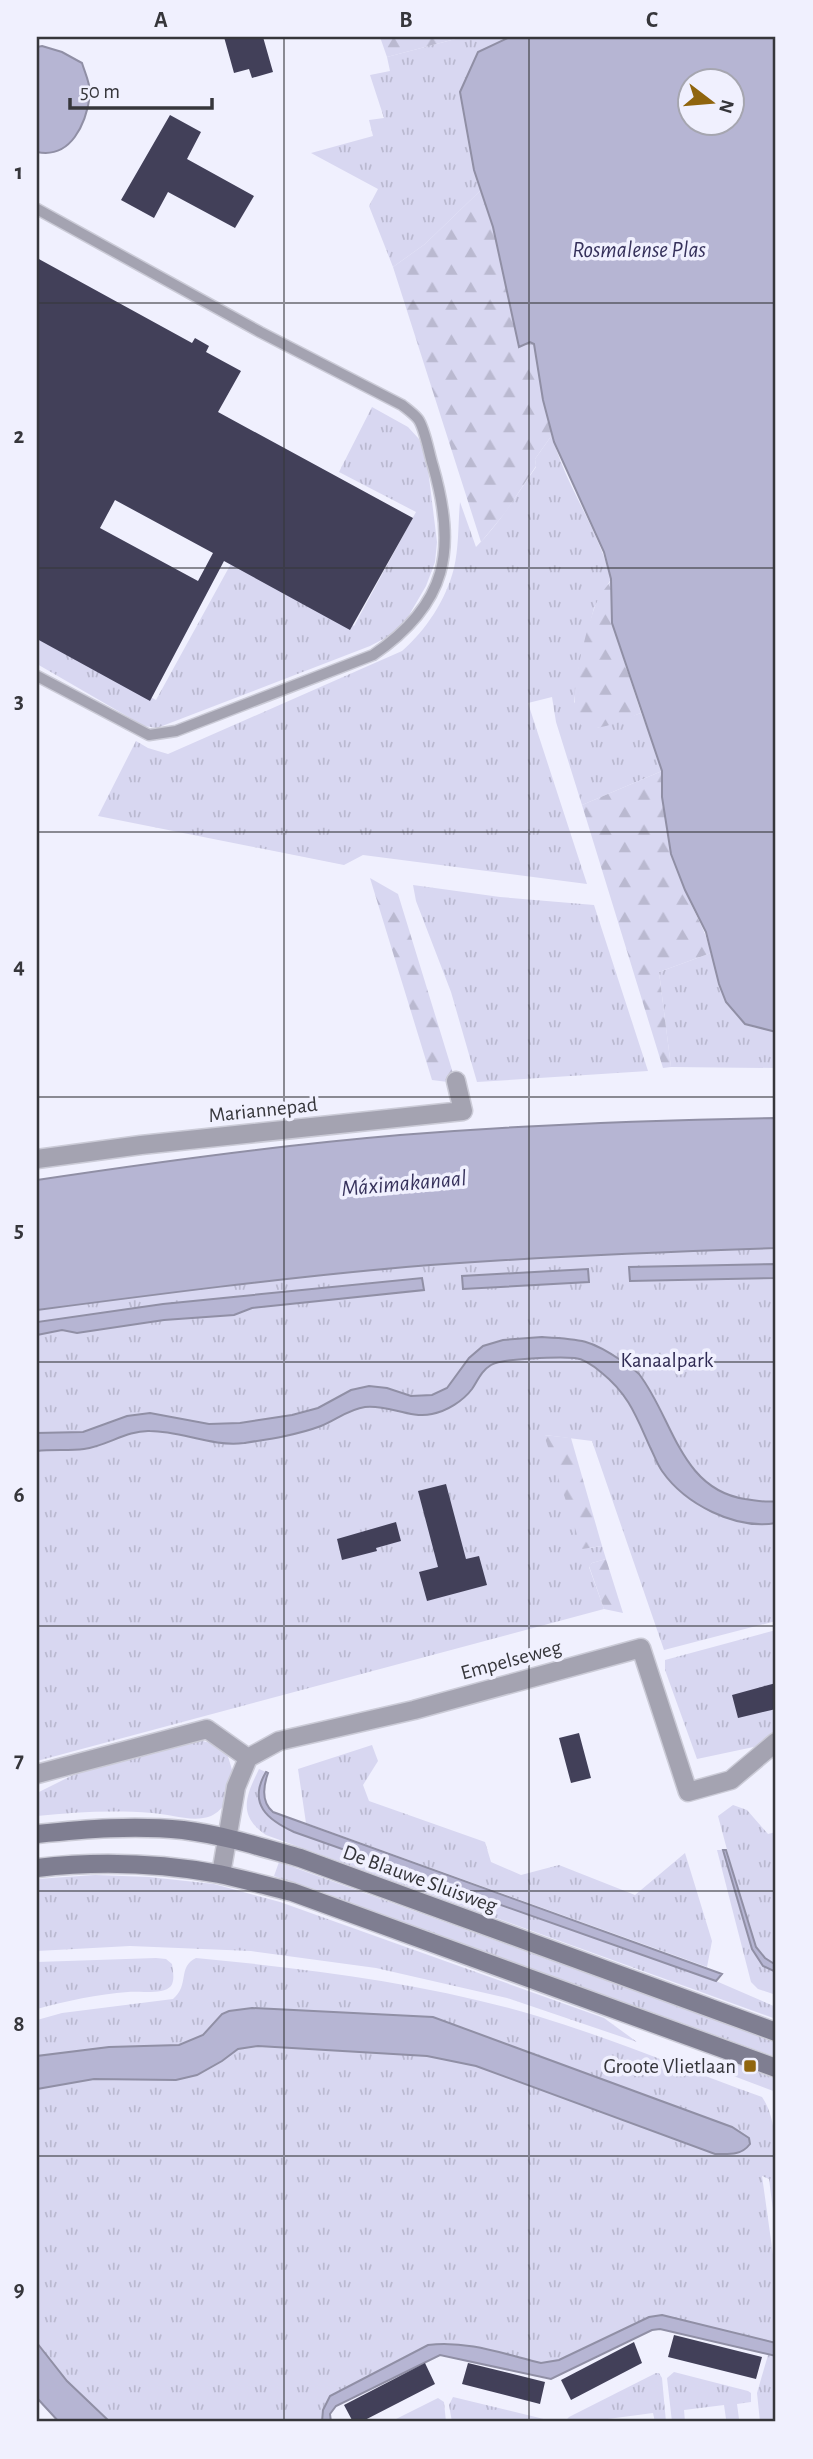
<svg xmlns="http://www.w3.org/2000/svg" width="813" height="2459" font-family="'Alegreya Sans',sans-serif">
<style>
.grass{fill:url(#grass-tufts)}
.forest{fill:url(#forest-firs)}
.water{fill:#b6b5d3;stroke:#908fa5;stroke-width:2;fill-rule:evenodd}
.building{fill:#424059;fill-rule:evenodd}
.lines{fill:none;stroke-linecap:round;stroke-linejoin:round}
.lane-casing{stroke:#cbcbd7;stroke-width:13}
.street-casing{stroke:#cbcbd7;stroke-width:21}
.secondary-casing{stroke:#cbcbd7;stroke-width:21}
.lane{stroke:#a4a3b1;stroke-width:10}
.street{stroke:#a4a3b1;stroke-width:18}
.secondary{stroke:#7f7e91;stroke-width:18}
.grid{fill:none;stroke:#36363b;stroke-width:2;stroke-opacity:0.55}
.poi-dot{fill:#90650e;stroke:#f0f0fe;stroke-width:2.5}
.labels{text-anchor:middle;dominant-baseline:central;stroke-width:7;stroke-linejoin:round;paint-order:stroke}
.street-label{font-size:21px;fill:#36363b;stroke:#f0f0fe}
.park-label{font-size:21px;fill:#2f2a53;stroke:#f0f0fe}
.poi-label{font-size:21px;fill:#36363b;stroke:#f0f0fe;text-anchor:end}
.water-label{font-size:23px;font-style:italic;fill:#36315b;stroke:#f0f0fe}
.neatline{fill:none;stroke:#36363b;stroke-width:2.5}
.grid-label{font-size:23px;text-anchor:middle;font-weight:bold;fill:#36363b}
</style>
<defs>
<pattern id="grass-tufts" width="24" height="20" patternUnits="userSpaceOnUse" patternTransform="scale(1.75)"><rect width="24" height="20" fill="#d8d7f1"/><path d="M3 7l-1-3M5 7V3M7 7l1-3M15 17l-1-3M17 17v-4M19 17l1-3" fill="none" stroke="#bab9d0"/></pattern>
<pattern id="forest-firs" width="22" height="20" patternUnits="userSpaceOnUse" patternTransform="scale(1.75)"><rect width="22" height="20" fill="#d8d7f1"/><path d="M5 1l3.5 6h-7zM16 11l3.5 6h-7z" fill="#bab9d0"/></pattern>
</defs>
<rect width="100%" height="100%" fill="#f0f0fe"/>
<!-- grass -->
<path class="grass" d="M463,37h47l-32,15 -4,118 7,20 -56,54 -32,23 -24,-61 9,-17 -67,-36 62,-17 -4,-16 15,-2 -14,-43 20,-4 -3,-14z
M372,407l36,20 11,12 8,22 10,81 -2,20 -9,24 -21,36 -14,13 -21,11 -213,82 -13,-2 -107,-62v-27l119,63 77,-140 121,66 62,-114 -77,-40z
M552,435c13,50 46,93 59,144l-17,29 -15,59 -5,35 23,26 44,-15 16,40 5,18 -80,34 -26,-83 -4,-25 -24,6 59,181 -224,-29 -19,10 -246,-49 38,-75 12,7 20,6 234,-103c24,-21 44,-51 52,-83 5,-21 4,-45 6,-66l16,45c24,-24 41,-53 60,-80l-1,-8z
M413,885l87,12 94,8 54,166 -171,11 -26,-90 -35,-91z
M711,953c6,23 14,55 34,70 8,7 22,4 31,9v36l-105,-1 -12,-95z
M776,1248v373l-112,29 -72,-209 -47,-6 45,113 12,-2 4,13 -14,4 -3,4 15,42 -567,152v-451c122,-16 245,-32 369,-43 123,-10 247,-15 370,-19z
M776,1630v103l-13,12 -66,14 -32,-89v-10z
M198,1740l13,3 16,11c2,6 5,14 6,21 1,15 -8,35 -22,41 -18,7 -41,-2 -59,-3 -39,-3 -77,-1 -115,3v-23l50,-25z
M372,1745l6,16 -15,24 6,16 116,41 6,20 30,13 38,-10 76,30 50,-42 27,88 -5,26 -401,-144 -8,-54z
M259,1769l7,3c-19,32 2,48 28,60l422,149 60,26v12l-510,-184c-29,-20 -20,-39 -7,-66z
M733,1805l14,5 21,24 8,-2v69l-2,3 2,5v56l-11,-7 -9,-11 -16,-49 -22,-82z
M717,1850h6l29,99 11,17 13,6v23l-18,-6 -7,-7z
M279,1862l497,180v15l-502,-181z
M95,1875l54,2 65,7 66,18 324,116 33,24 -130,-44 -131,-30 -125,-17 -121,-5 -93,5v-72z
M156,1958l10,1 6,5c1,7 3,16 -1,22 -8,9 -31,5 -43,6 -30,2 -62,9 -91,17v-47z
M196,1958c115,11 230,25 341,58 76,23 150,54 225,81 21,29 14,101 14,137l-7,-55 -7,-3 14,100v67l-114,-28 -103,45 -18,3 -95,-20 -123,67 -1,12h-212l-43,-41 -30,-38v-254l57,-10 82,1 46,-19 16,-12 20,-3 169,10 49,10 239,88 17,-27 -299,-110 -181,-9 -23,3 -7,3 -19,21 -24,10 -70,2 -72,9v-36l25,-7 111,-14c17,-14 4,-32 23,-41z
M736,2064l40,15v13l-69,-26z
M768,2355l8,1v66h-16l-3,-29z
M674,2372l74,19 3,2v9l-14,2 2,15h-13l-2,-14 -40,5 1,12h-13l-5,-44z
M656,2373h3l3,5 4,44h-11l-2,-9 -68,9h-21l5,-5z
M453,2397l103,25h-104l-3,-17z
M438,2398l6,4 2,20h-56z"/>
<!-- forest -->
<path class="forest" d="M380,37h83l-76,20z
M481,190l12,37 26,119 11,-4 4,2 9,56 9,35 -17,24 1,7 -31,47 -24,29 -88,-275 32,-23z
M611,581l1,42 29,90c-13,5 -45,20 -57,14 -23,-12 3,-98 10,-118 4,-11 10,-20 17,-28z
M662,771c0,40 8,80 22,117 9,24 21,39 27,65l-52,19 12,95 -8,1 -81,-263z
M370,878l28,16 58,189 -24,-3z
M544,1435l27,3 31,108 -20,3z
M606,1559l17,54 -19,-4 -15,-43 3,-3z"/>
<!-- water -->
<path class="water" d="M510,37h266v995l-31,-8 -19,-22 -7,-18 -13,-52 -21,-42 -14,-36 -9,-57v-26l-50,-148 -1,-44 -7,-27 -50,-110 -11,-42 -9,-56 -4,-2 -11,5 -26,-120 -19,-57 -14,-78 18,-40zM732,80v42h-42v-42z
M42,46l20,6 20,11c3,10 9,22 8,32 -4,29 -19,64 -53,57v-105z
M776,1118v130c-123,4 -247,9 -370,19 -124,11 -247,27 -369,43v-130c120,-18 242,-35 363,-45 125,-10 251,-15 376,-17z
M776,1264v14l-146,3 -1,-14z
M588,1269l1,13 -126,7 -1,-13z
M422,1278l2,12 -172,18 -18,7 -70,5 -87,13 -15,-3 -25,5v-13l126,-18z
M542,1337c38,2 48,2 80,24 5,4 12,8 17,13 34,44 41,115 106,125 10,1 20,4 31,2v22c-41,7 -91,-19 -114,-52 -5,-7 -8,-16 -12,-24 -14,-31 -21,-52 -48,-74 -7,-6 -17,-14 -27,-15 -15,-1 -73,0 -84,7 -10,6 -13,15 -19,24 -9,12 -25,22 -40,25 -22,5 -45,-10 -67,-7 -16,2 -29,13 -44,19 -24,9 -51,13 -77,17 -33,4 -62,-12 -94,-12 -23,-1 -43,15 -66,18 -15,2 -32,0 -47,2v-18l46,-1 44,-16 23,-3 59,11 31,-1 52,-8 26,-7 33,-18 18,-4 18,2 24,8 21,-1 15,-7 22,-30 14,-12 20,-6z
M266,1772l2,1c-5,14 -7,29 5,39l449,162 -6,7 -422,-149c-26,-12 -47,-28 -28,-60z
M723,1850h3l30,97 9,11 11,7v7l-13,-6 -11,-17z
M252,2008l181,9 299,110 17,11 1,6c-9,12 -22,10 -35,10l-239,-88 -49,-10 -169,-10 -20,3 -16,12 -25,14 -21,5 -82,-1 -57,10v-33l72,-9 70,-2 24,-10 19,-21 7,-3z
M662,2315l114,28v13l-116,-27 -8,1 -101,49 -111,-24 -104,51 -6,8 1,8h-9l1,-12 7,-14 98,-51c38,-5 76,9 113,18l18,-3 90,-43z
M37,2343l30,38 43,41h-51l-22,-24z"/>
<!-- building -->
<path class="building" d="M224,37h39l10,35 -21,6 -3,-9 -15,4z
M170,115l31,17 -14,27 67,37 -19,32 -67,-36 -14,26 -33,-18z
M37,258l155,85 3,-5 14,8 -3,6 35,19 -23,41 195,106 -63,112 -126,-69 -74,140 -113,-62zM115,500l98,53 -15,28 -98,-53z
M446,1484l20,75 13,-3 8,29 -60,16 -8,-29 19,-5 -20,-76z
M396,1522l5,19 -25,7 1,3 -35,9 -5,-21z
M776,1683v26l-38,9 -6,-23z
M579,1733l12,45 -20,5 -12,-45z
M674,2335l88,22 -6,22 -88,-22z
M634,2342l8,21 -71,37 -10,-20z
M425,2363l10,21 -74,38h-8l-9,-17z
M468,2363l77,19 -5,22 -78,-20z"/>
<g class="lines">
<!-- lane casing -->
<g class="lane-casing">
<path id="lane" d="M37,209l223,123 142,73c5,4 12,9 16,14 7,9 11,35 15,47 24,84 15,138 -60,189l-197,76 -27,4 -112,-59"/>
</g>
<!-- street casing -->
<g class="street-casing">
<path id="street" d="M37,1159l104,-14 322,-34 -7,-30
M37,1774l170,-45 41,29
M221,1874l15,-87 12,-29 31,-17 135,-31 227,-62 47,144 43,-12 45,-38"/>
</g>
<!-- secondary casing -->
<g class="secondary-casing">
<path id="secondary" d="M37,1834c49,-5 97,-9 146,-4 40,5 78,17 117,28l476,174
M37,1868c60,-7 122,-5 182,6 24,5 48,12 73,18l484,176"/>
</g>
<!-- lane -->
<use href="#lane" class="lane"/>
<!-- street -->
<use href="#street" class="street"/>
<!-- secondary -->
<use href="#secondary" class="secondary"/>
</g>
<!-- grid -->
<path class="grid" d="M284,37v2385M529,37v2385M37,303h739M37,568h739M37,832h739M37,1097h739M37,1362h739M37,1626h739M37,1891h739M37,2156h739"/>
<!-- markers -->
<rect class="poi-dot" x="743" y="2059" width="14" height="14" rx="3.5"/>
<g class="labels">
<!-- street labels -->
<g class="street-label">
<text transform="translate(263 1110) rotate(-6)">Mariannepad</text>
<text transform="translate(511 1660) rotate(-15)">Empelseweg</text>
<text transform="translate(420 1879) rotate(20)">De Blauwe Sluisweg</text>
</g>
<!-- park labels -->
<g class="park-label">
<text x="667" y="1360">Kanaalpark</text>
</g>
<!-- poi labels -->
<g class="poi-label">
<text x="736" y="2066">Groote Vlietlaan</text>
</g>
<!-- water labels -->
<g class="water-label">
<text x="639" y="250">Rosmalense Plas</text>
<text transform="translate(404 1184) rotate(-5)">Máximakanaal</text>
</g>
</g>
<!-- border -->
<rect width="813" height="2459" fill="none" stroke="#f0f0fe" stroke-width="77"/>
<!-- north arrow -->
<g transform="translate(711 102) rotate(106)"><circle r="33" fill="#f0f0fe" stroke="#a6a6b0" stroke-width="2"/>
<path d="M0-5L12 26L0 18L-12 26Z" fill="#90650e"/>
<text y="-10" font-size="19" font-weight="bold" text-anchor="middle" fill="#36363b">N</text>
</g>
<!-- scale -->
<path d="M70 98v10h142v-10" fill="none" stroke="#36363b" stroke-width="3.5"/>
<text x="80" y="98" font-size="21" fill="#36363b" stroke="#f0f0fe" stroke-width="5" paint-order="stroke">50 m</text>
<rect x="38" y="38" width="736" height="2382" class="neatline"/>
<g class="grid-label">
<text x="161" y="27">A</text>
<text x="406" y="27">B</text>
<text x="652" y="27">C</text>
<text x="19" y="179">1</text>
<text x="19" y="443">2</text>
<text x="19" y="708">3</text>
<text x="19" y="973">4</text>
<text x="19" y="1237">5</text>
<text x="19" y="1502">6</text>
<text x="19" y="1767">7</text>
<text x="19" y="2031">8</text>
<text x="19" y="2296">9</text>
</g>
</svg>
